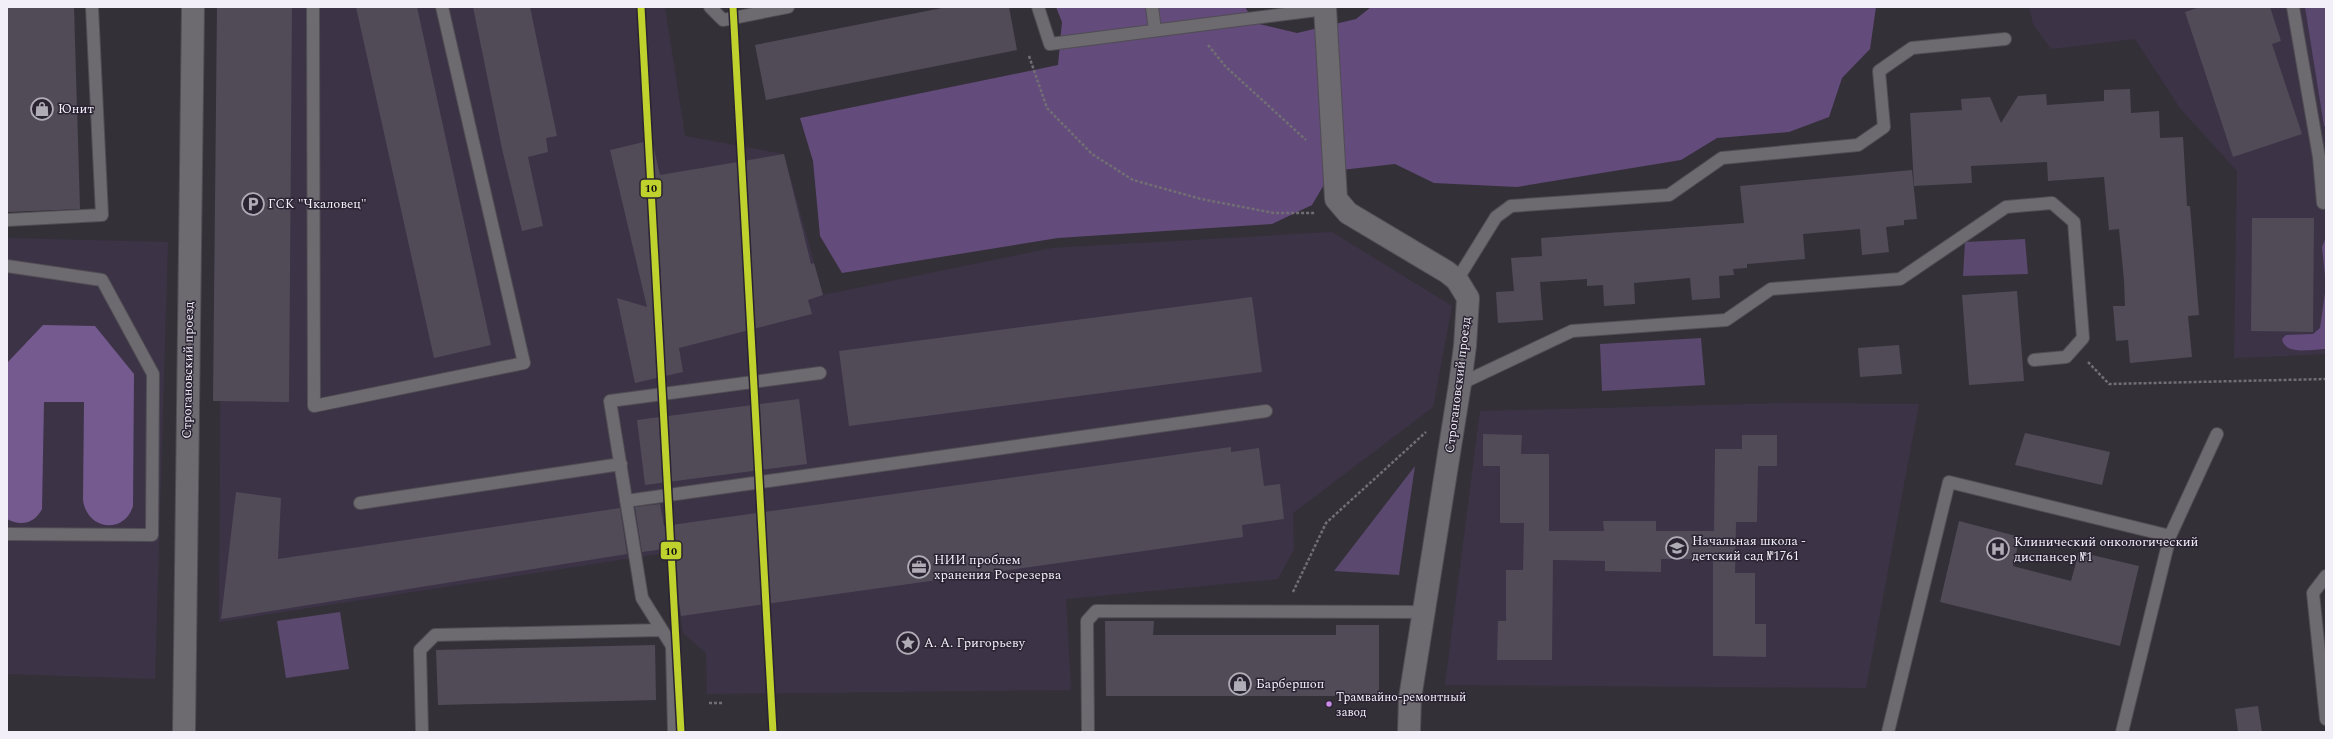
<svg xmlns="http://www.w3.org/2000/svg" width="2333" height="739" font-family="Spectral,serif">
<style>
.built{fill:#3c3347}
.green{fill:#5a486e}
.forest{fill:#634b7b}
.water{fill:#745a8e}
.building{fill:#514b58}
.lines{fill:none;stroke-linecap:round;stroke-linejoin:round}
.lane-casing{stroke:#504d53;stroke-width:14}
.street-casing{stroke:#504d53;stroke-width:24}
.path{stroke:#716e74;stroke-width:2.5;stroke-dasharray:3 2;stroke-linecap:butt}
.lane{stroke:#6d6a70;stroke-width:12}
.street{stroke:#6d6a70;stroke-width:22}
.metro-1-casing{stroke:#2a2332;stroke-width:10}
.metro-1{stroke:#bed12c;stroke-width:7}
.bus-dot{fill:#ca8be6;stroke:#2a2332;stroke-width:1.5}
.labels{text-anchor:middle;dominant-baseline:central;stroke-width:3;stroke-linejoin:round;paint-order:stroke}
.bus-label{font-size:12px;fill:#f3eff9;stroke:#2a2332;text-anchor:start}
.poi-label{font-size:13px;fill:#f3eff9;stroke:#2a2332;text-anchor:start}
.street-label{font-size:13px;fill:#f3eff9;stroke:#2a2332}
.line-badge{stroke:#2a2332;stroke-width:1.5}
.pale-badge-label{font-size:11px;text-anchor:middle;font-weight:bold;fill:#111}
</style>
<rect width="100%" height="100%" fill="#343038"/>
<!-- built -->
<path class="built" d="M223,7h442l20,129 99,18 39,141 229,-47 280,-16 120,74 -19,101 -140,106 1,36 -16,30 -212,20 5,91 -364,4 -1,-41 -23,-20 -12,-81 -452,70z
M2029,7h297v347l-92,4 3,-187 -57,-63 -45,-69 -84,10 -18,-25z
M7,238l161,4 -13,437 -148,-5z
M1793,403l126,1 -53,284 -421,-3 35,-274z"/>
<!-- green -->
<path class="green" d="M2305,7h21v119h-2z
M2025,239l3,35 -65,2 2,-34z
M1701,338l4,47 -103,6 -2,-47z
M1415,466l-16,109 -65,-4z
M340,612l9,57 -63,9 -9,-57z"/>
<!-- forest -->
<path class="forest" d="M1056,7h189l10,16 42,10 59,-14 15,-12h505l-6,42 -28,29 -13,39 -40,15 -72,6 -36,22 -164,27 -83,-4 -39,-19 -63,7 -20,34 -40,19 -214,14 -216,35 -22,-37 -7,-75 -13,-43 258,-53 4,-43z
M2326,237v112c-13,0 -41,7 -44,-10l4,-4 27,-1 7,-6 6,-42 -4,-39z"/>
<!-- water -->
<path class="water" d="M43,325l52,1 39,48 -1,132c-9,29 -46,24 -50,-6l1,-98h-40l-2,107c-7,14 -21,18 -35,10v-156z"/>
<!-- building -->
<path class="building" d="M7,7h67l6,202 -73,3z
M217,7h75l-3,395 -76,-1z
M356,7h61l74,338 -57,13z
M473,7h57l27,129 -11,2 2,14 -20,5 15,69 -21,5 -20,-82z
M947,7h62l8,43 -251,50 -11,-55z
M2200,7h70l11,34 -9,3 30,90 -69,23 -48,-145z
M2130,89l1,24 28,-2 1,27 23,-1 4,69h3l9,109 -11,1 4,41 -62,6 -2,-23 -12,1 -3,-35h12l-1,-26 -5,-51 -10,1 -5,-53 -56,4 -1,-19 -76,4 1,17 -58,3 -4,-73 52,-3 -1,-11 29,-2 11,26 17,-27 28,-2 1,11 57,-4v-11z
M652,140l8,35 124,-21 27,110 3,-1 9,32 -15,5 4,14 -133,34 4,24 -48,11 -18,-85 30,9 -37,-157z
M1912,170l5,49 -13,1v5l-18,2 3,25 -27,3 -2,-26 -57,5 2,25 -58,5v4l-14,1 1,6 -15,1 1,22 -28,2 -2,-22 -56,5 1,21 -31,2 -1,-21 -16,1v-7l-47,3 3,38 -45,3 -2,-31 18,-1 -3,-33 31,-2 -1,-18 203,-15 -4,-37z
M2252,218h62l-1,114 -62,-1z
M2017,291l7,90 -55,4 -7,-90z
M1252,297l10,75 -413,54 -10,-75z
M1899,345l3,29 -42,3 -2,-29z
M799,399l8,65 -162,21 -8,-65z
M2025,433l85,19 -8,33 -87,-20z
M1483,434l39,1 -1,19h28v77h55l-1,-10h53v10h58l1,-82h27v-14h35v31h-19l-1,56h-21l-1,51h20v51h11v33l-53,-1v-97h-52v13l-56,-1v-10l-52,-1 -1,100h-55l1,-39h8v-51h17l1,-47h-24v-57h-17z
M1231,447v5l28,-4 5,38 16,-2 4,35 -42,6 1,12 -562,79 -10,-68 -29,4 -7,-45 25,-3 4,22z
M236,492l45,6 -3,61 342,-51 7,46 -406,65z
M1959,521l61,16 -7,29 58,15 8,-29 60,14 -19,80 -180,-44z
M1105,621h49l-1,14h183v-10h43v71h-273z
M655,645l1,55 -218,5 -2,-55z
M2258,706l4,26h-24l-3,-23z"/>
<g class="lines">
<!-- lane casing -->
<g class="lane-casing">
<path id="lane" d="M313,7l1,399 210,-43 -82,-356
M710,7l13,13 65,-13
M1038,7l12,37 275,-35
M1152,7l3,23
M2293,7l26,150 4,46
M7,220l95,-5 -10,-208
M7,266l95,14 51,94 -1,161 -145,-1
M1457,280l39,-63 15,-11 158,-11 53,-37 136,-13 26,-18 -5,-56 33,-23 93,-9
M1460,384l112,-53 154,-11 45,-31 129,-10 106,-72 46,-4 22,19 9,116 -17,19 -32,3
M626,501l640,-90
M360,503l261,-39
M2326,576l-13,17 13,126
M662,630l-20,-32 -32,-197 210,-28
M422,732l-2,-82 15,-15 227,-5 10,16 2,86
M1088,732l-1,-111 9,-10 328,1
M1888,732l61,-250 221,54
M2122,732l48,-196 47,-102"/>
</g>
<!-- street casing -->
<g class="street-casing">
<path id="street" d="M1325,7l11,192 12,14 99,59 10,8 11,18 -3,48 -5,38 -50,314 -1,34
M184,732l9,-725"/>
</g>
<!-- path -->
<path class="path" d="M1208,45l18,22 80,73
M1029,56l18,52 45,46 41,26 68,19 73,14h41
M2088,362l21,22 217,-5
M1293,592l33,-69 100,-91
M709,703h15"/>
<!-- lane -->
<use href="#lane" class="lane"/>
<!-- street -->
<use href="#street" class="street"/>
<!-- metro-1 casing -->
<g class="metro-1-casing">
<path id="metro-1" d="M641,7l40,725
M733,7l40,725"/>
</g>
<!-- metro-1 -->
<use href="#metro-1" class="metro-1"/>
</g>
<!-- icons -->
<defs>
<g id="shop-ring" transform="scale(1.15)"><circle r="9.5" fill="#2a2332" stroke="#b0acb5" stroke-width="1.5"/><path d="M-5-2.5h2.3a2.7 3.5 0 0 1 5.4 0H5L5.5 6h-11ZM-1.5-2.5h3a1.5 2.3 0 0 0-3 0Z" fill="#b0acb5"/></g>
<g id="parking-ring" transform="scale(1.15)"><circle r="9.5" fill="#2a2332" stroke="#b0acb5" stroke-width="1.5"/><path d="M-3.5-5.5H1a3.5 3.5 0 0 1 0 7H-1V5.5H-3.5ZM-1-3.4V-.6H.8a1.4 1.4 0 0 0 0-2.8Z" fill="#b0acb5"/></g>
<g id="school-ring" transform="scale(1.15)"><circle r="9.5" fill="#2a2332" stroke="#b0acb5" stroke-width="1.5"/><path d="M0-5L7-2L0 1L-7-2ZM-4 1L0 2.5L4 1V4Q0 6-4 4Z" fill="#b0acb5"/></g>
<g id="hospital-ring" transform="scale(1.15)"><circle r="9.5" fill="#2a2332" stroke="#b0acb5" stroke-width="1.5"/><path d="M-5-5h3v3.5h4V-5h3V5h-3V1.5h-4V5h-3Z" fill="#b0acb5"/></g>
<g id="office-ring" transform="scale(1.15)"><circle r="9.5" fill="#2a2332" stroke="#b0acb5" stroke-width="1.5"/><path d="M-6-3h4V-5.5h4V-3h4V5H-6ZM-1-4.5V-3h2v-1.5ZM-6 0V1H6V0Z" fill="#b0acb5"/></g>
<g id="sight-ring" transform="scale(1.15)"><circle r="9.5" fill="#2a2332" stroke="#b0acb5" stroke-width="1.5"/><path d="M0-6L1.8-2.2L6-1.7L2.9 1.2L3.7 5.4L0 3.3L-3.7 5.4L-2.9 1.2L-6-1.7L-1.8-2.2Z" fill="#b0acb5"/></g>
</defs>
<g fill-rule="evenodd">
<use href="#shop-ring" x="42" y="109"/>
<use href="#parking-ring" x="253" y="204"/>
<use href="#school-ring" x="1677" y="548"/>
<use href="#hospital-ring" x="1998" y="549"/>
<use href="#office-ring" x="919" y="567"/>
<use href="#sight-ring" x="908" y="643"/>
<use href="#shop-ring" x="1240" y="684"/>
</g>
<!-- markers -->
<circle class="bus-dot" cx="1329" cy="704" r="3.5"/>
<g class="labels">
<!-- bus labels -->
<g class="bus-label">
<text x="1336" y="697">Трамвайно-ремонтный<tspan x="1336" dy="15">завод</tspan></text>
</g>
<!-- poi labels -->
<g class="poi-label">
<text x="58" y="109">Юнит</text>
<text x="268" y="204">ГСК "Чкаловец"</text>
<text x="1692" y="541">Начальная школа -<tspan x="1692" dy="15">детский сад №1761</tspan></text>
<text x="2014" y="542">Клинический онкологический<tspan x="2014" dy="15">диспансер №1</tspan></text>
<text x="934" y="560">НИИ проблем<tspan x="934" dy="15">хранения Росрезерва</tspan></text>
<text x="924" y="643">А. А. Григорьеву</text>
<text x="1256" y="684">Барбершоп</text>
</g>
<!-- street labels -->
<g class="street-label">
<text transform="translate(188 370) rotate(-89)">Строгановский проезд</text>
<text transform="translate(1458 385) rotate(-83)">Строгановский проезд</text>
</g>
</g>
<g class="line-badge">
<rect x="640" y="179" width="22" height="19" rx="4" fill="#bed12c"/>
<rect x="660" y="541" width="22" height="19" rx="4" fill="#bed12c"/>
</g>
<g class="pale-badge-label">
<text x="651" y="192">10</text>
<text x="671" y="555">10</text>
</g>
<!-- border -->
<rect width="2333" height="739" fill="none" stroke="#f3eff9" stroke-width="16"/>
</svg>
